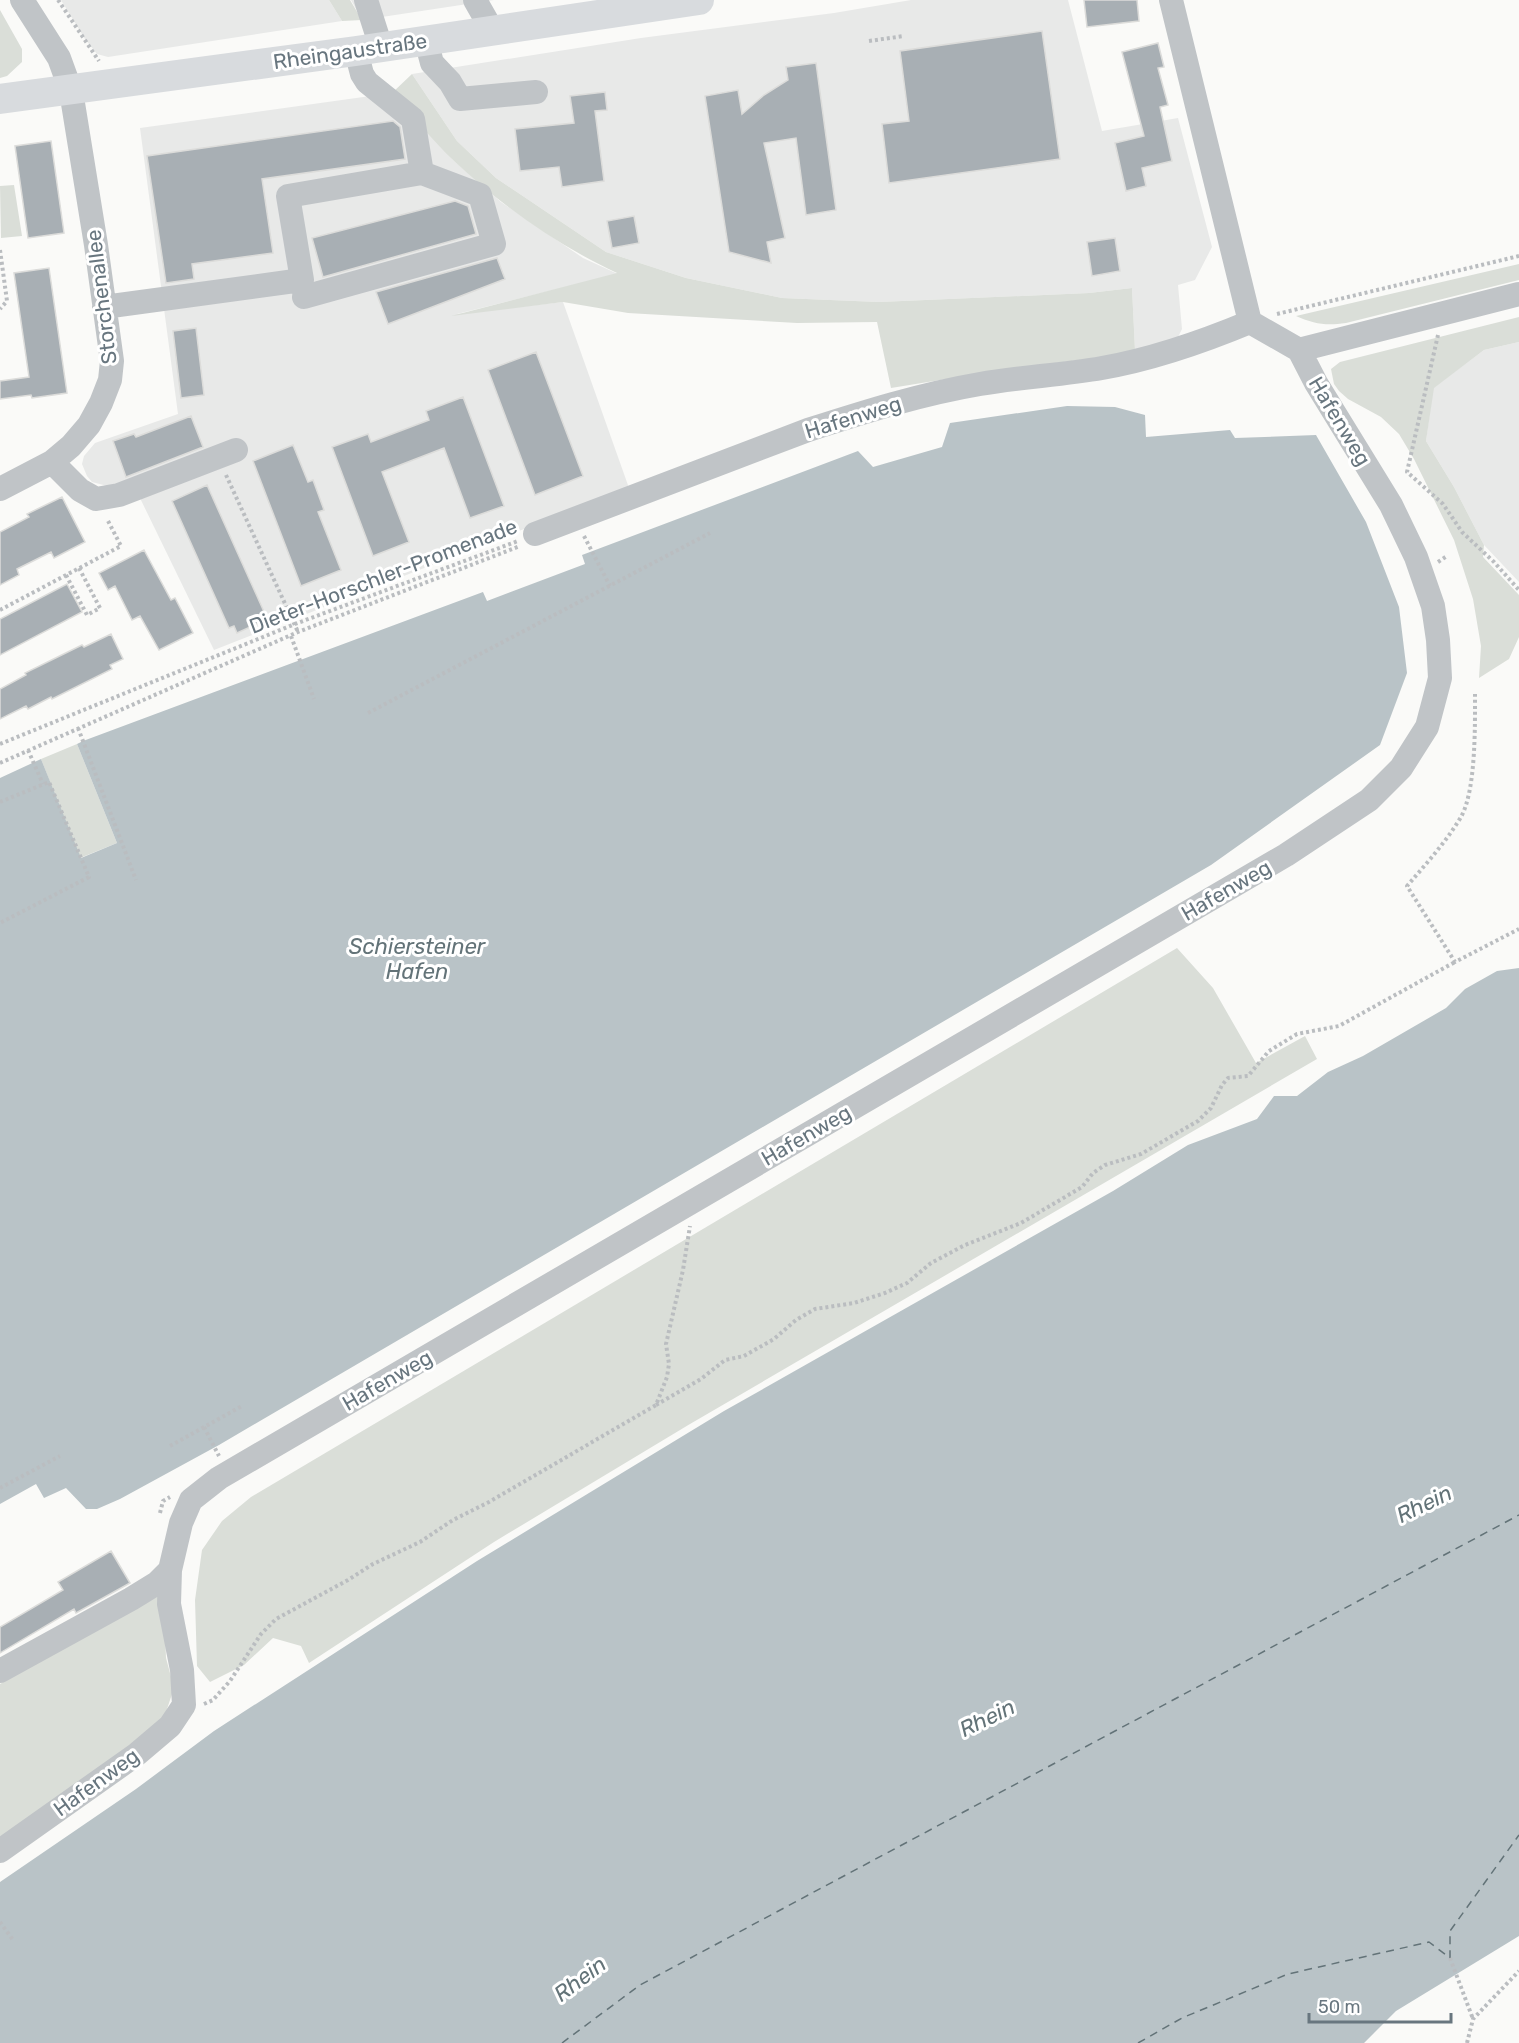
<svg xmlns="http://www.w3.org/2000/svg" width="1519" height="2043" font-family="Rubik,sans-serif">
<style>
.built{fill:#e8e9e8}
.green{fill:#daded8}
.water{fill:#b9c3c7}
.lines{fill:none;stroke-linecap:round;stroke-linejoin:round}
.ferry{stroke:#637378;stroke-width:1.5;stroke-dasharray:8 6;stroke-linecap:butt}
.building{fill:#a8afb4;stroke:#dcdcda;stroke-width:1.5}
.path{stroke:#babdc0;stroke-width:4;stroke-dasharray:3 3;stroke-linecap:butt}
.minor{stroke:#c0c4c7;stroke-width:24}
.major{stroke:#d8dbde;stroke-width:30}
.labels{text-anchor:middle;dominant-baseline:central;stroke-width:6;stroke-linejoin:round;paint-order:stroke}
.street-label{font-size:21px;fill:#68767f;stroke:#fff}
.water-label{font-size:22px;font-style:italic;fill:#637378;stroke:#fff}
</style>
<rect width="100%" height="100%" fill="#fafaf8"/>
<!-- built -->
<path class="built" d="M61,0h268l13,21 -234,36 -11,-3 -12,-15z
M351,0h143l-132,20z
M911,0h157l34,131 76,-13 34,129 -17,33 -17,5 4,44 -5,10 -42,11 -3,-62 -43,5 -210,9 -97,-4 -96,-20 -80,-26 -110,-74 -39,-37 -45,-67 229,-36 193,-25z
M392,93l61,67 48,42 82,56 35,16 -161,40 106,-12 66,186 -415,162 -76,-156 -46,-12 -5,-6 -5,-12 2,-8 11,-13 83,-29 -38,-286z
M1519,342v240l-35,-37 -30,-58 -28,-46 7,-53 51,-38z"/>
<!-- green -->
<path class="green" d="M329,0h21l12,20 -20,1z
M0,10l22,39v13l-15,14 -7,2z
M412,74l45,67 39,37 110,74 80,26 96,20 97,4 210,-9 43,-5 3,62 -16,5 -111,14 -117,19 -14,-66 -80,1 -169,-10 -65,-11 -112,14 166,-43c-60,-28 -115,-67 -163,-112 -22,-21 -42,-46 -62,-68z
M14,185l8,51 -21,2 -1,-52z
M1519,264v16l-173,43c-20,3 -32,1 -50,-7z
M1519,317v25l-35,8 -50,38 -8,53 28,46 30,58 -1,12 36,38v42l-10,22 -30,19 2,-32 -8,-47 -19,-59 -40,-81 -15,-25 -18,-17 -33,-18 -9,-8 -5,-7 -3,-15 9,-7z
M77,744l40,99 -37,15 -39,-99z
M1177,948l36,40 43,75 49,-27 12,23 -627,365 -196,118 -185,121 -8,-17 -28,-8 -29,27 -34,17 -13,-16 -2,-66 7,-50 20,-29 29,-24z
M157,1583l7,21 2,54 8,30 -12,36 -162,118v-158l132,-79z"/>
<!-- water -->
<path class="water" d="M1067,406l48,1 30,8 1,22 84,-7 5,8 81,-3 50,87 33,85 8,66 -27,72 -169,120 -992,580 -99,54 -23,10h-11l-20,-21 -22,10 -8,-14 -36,20v-726l41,-19 40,99 36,-15 -40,-99 6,-3 400,-149 4,9 98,-37 -3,-9 276,-104 15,16 69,-20 8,-24z
M1519,968v968l-123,75 -32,32h-1364v-161l136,-93 78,-58 263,-170 247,-150 389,-220 75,-46 69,-26 17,-23h23l31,-24 35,-16 83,-48 19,-19 32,-18z"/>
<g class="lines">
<!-- ferry -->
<path class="ferry" d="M562,2043l78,-58 879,-470
M1138,2043l44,-25 106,-44 141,-32 21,16v-27l69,-96"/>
</g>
<!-- building -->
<path class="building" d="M1084,0h53l2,21 -52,6z
M1042,31l18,128 -171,24 -7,-59 27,-3 -9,-70z
M1158,43l6,24 -6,1 10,37 -8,2 12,54 -30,7 4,18 -20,5 -11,-48 29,-7 -22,-84z
M816,63l20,147 -30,5 -10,-77 -32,5 21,95 -18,4 4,21 -42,-11 -24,-156 33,-6 4,24 22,-19 24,-15 -2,-13z
M605,92l2,18 -12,1 9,70 -42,6 -3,-20 -39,4 -5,-42 59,-6 -4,-27z
M393,121l7,6 5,32 -143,20 11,74 -81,11 2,15 -28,4 -19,-127z
M51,141l13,92 -36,5 -13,-92z
M455,201l13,5 8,28 -153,43 -11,-39z
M634,216l5,27 -27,5 -5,-27z
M1115,238l5,33 -28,5 -5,-34z
M497,258l8,21 -117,45 -12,-32z
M49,268l18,125 -35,5 -1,-3 -31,4v-18l29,-4 -15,-104z
M196,328l8,67 -23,3 -8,-67z
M536,352l47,124 -48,19 -47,-125z
M463,397l41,109 -34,12 -26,-70 -62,24 27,70 -36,14 -41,-109 36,-13 3,8 58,-22 -3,-9z
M191,416l12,31 -77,30 -13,-36 21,-7 2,3z
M293,445l15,37 5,-2 11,30 -6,2 23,58 -40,16 -48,-125z
M207,485l58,129 -5,2 3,5 -26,12 -3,-7 -5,2 -57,-127z
M62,497l23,45 -31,16 -3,-6 -34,17 2,6 -19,10v-53l29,-15 -2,-3z
M144,550l27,50 4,-2 18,35 -34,17 -19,-34 -8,4 -17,-34 -7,4 -9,-17z
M67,584l15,28 -82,43v-36z
M111,634l12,25 -13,6 2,4 -60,30 -1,-2 -23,12 -2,-3 -26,13v-30l26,-14 -1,-2 57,-28 2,2z
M111,1551l19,32 -54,30 -2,-4 -74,44v-26l63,-37 -5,-8z"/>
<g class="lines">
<!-- path -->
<path class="path" d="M58,0l41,61
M869,41l35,-5
M0,250l7,51 -7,8
M1277,314l242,-58
M1438,335l-31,137 36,32 19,28 32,30 25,28
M226,475l72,157
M584,536l26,50
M1438,562l9,-6
M66,575l21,40 13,-7 -21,-40
M0,610l121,-64 -14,-27
M291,636l23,63
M1475,694c0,32 1,96 -14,123 -15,25 -35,47 -54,69l48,76 64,-33
M368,713l342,-180
M78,728l58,152
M0,744l295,-120 223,-83
M28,750l15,34
M0,763l298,-131 222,-86
M0,802l49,-20 40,95 -89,46
M656,1405l45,-26 24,-19 19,-4 30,-17 22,-19 19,-11 39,-6 31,-10 22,-10 24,-20 34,-18 56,-22 61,-36 11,-14 12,-8 36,-11 57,-33 13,-13 11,-23 6,-7 20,-2 21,-25 28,-17 42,-8 116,-64
M204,1427l15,29
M170,1446l72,-40
M0,1488l60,-32
M160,1513l3,-12 7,-4
M204,1704l9,-4 17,-19 31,-47 15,-15 72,-39 25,-16 47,-22 33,-22 36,-18 167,-97 11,-28 2,-13 -3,-20 17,-74 7,-44
M0,1922l13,18
M1450,1958l23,61
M1467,2043l6,-24 46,-48"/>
<!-- minor -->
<path class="minor" d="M366,0l15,47
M475,0l17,30
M426,40l6,23 18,19 10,17 76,-7
M304,297l190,-53 -14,-49 -58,-22
M104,307l198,-27 -14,-84 134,-23 -9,-54 -46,-37 -5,-8 -6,-23
M1299,350l220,-56
M52,462l28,28 16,9 23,-4 117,-45
M0,489l52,-27 19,-16 18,-21 12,-22 9,-23 2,-19 -16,-116 -25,-154 -12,-33 -37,-58
M535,534l273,-104c56,-18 113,-36 172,-46 40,-7 82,-9 122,-16 52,-9 100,-26 148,-46
M0,1671l131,-72 26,-16 13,-13
M0,1851l137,-97 33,-28 14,-21 -2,-35 -13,-66 1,-34 11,-47 10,-23 28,-22 1067,-623 83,-55 32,-32 26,-41 13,-49 -2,-38 -5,-34 -17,-49 -25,-52 -75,-122 -17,-33 -49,-28 -79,-322"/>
<!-- major -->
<path class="major" d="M0,99l356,-48 343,-51"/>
</g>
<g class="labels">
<!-- street labels -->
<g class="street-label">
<text transform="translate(350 51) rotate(-8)">Rheingaustraße</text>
<text transform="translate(101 297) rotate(-97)">Storchenallee</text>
<text transform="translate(853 417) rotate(-17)">Hafenweg</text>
<text transform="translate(1340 421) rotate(59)">Hafenweg</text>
<text transform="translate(383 576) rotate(-21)">Dieter-Horschler-Promenade</text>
<text transform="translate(1226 890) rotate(-30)">Hafenweg</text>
<text transform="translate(806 1135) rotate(-30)">Hafenweg</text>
<text transform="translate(387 1380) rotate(-30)">Hafenweg</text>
<text transform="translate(96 1782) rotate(-36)">Hafenweg</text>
</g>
<!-- water labels -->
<g class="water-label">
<text x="417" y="946">Schiersteiner<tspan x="417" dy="25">Hafen</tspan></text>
<text transform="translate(1424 1504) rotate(-26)">Rhein</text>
<text transform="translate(987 1718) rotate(-26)">Rhein</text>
<text transform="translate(580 1979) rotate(-37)">Rhein</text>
</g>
</g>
<!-- scale -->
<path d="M1309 2013v9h142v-9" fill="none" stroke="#68767f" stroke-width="3"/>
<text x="1318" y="2013" font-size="18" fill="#68767f" stroke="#ffffff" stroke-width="4.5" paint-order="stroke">50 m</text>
</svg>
